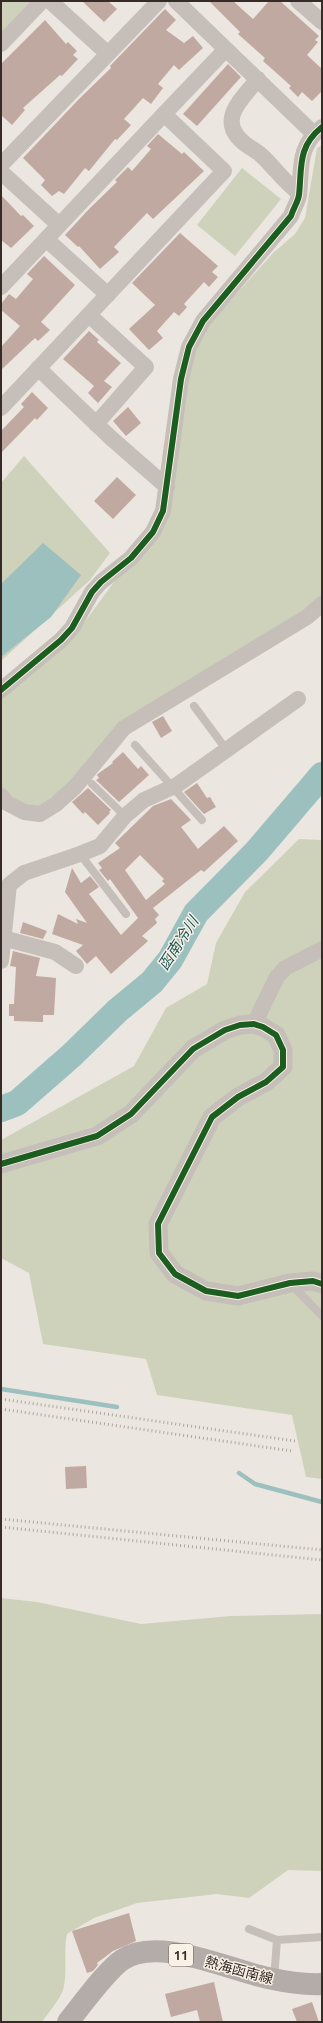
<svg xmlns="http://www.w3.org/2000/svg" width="323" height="2023" font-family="Ubuntu,'Noto Sans JP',sans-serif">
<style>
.green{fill:#ced2ba}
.water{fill:#9bc0be}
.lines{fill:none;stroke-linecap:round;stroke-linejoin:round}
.stream{stroke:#9bc0be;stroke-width:4.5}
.river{stroke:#9bc0be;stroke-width:26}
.building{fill:#c0a9a1;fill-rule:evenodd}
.service{stroke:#c5beb9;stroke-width:8}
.minor{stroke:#c5beb9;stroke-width:16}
.tertiary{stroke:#c5beb9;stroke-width:19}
.primary{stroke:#b4aca8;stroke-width:22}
.rail{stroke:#ada7a3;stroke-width:3;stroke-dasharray:1 3;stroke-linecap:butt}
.cycleway-casing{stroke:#f9f0e6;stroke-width:8}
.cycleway{stroke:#1b5e20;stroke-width:6}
.labels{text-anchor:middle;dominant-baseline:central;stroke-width:3;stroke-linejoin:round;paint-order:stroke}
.shield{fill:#f9f0e6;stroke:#706660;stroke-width:1}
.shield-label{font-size:13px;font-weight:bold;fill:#362b27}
.street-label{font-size:14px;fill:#362b27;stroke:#f9f0e6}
.water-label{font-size:15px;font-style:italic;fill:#1c5657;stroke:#f9f0e6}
</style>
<rect width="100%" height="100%" fill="#ece6e0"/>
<!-- green -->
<path class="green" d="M1,1h30l-30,35z
M322,145v451l-12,12 -196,128 -50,53 -32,21 -31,-18v-105l77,-56 47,-64 36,-53 28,-167 84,-94 22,-19 10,-16 12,-70z
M242,168l39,31 -46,57 -38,-31z
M24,456l86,97 -20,27 -89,81v-178z
M299,839l23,1v639l-16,-2 -14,-62 -135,-20 -11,-36 -103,-15 -14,-71 -28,-15v-118l133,-74 32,-58 41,-24 9,-41 29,-51z
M1,1598l36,4 104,22 90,-8 91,-2v257l-34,-1 -39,28 -32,-4 -80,9 -43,15 -27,16c-4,18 1,38 -4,56 -4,11 -15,23 -21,32h-41z"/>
<!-- water -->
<path class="water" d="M43,543l38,32 -30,42 -50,40v-73z"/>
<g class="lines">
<!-- stream -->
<path class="stream" d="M1,1389l116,18
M239,1473l16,11 67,18"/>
<!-- river -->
<path class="river" d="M1,1109l16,-6 55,-48 45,-44 35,-29 18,-22 26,-47 61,-62 65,-76"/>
</g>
<!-- building -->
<path class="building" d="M82,1h26l9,8 -13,13z
M209,1h24l20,18 16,-18h11l39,35 -4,4 3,2 -11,13 15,14v22l-10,10 -10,-9 -4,5 -9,-9 2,-2 -28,-25 2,-3 -27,-24 2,-2z
M165,9l11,11 -10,10 18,13 9,-7 10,12 -24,22 -5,-5 -16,19 5,4 -12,16 -8,-6 -19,21 7,6 -14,15 -2,-1 -26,32 -4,-3 -21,26 -5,-3 -7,5 -11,-11 4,-5 -22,-22 56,-59 32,-31 -1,-2z
M45,20l21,24 2,-2 9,9 -4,4 5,4 -16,17 -2,-1 -37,33 2,2 -13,15 -11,-10v-51z
M228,64l13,13 -44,49 -14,-12z
M158,134l24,20 2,-2 20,19 -51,48 -6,-6 -33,34 5,5 -19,17 -21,-23 -1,1 -13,-12 25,-27 27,-26 -2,-2 13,-13 4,4 19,-22 -4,-3z
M1,195l20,21 2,-1 11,11 -23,22 -10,-8z
M180,233l38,33 -6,6 6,5 -9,10 -5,-5 -20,22 3,3 -8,9 -5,-4 -17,19 6,7 -14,12 -20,-21 26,-24 -23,-22z
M44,256l31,29 -34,37 9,8 -12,11 -3,-3 -34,32v-23l19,-21 -19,-16v-6l8,-10 7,5 17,-20 -6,-5z
M89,331l10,9 -2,2 24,21 -17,18 8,6 -14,16 -10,-10 6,-7 -31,-27z
M32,392l16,16 -11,12 -2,-2 -34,35v-22l23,-24 -3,-3z
M128,407l13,16 -15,13 -13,-15z
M117,477l19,18 -23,24 -19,-18z
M163,716l9,15 -11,7 -9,-16z
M123,752l15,17 3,-3 8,9 -30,27 -23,-22 3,-2 -2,-3 2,-2 14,-10 -1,-1z
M197,783l10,15 3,-1 6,10 -12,7 -20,-22z
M88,788l23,22 -2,2 1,1 -12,12 -13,-13 -2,2 -11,-12z
M171,799l20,21 -10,7 17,22 26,-23 14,15 -34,31 -3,-2 -48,38 6,7 -4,4 2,4 -15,13 6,5 -37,33 -15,-18 -9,8 -11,-13 7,-6 -31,-11 6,-20 20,10 -2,-5 11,4 -22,-31 7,-24 9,15 9,-7 9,11 -10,7 32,41 17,-17 -28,-39 -2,2 -9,-11 3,-2 -4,-5 22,-15 -5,-5 38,-37zM140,855l24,24 -2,2 3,3 -19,16 -21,-30z
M23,922l24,9 -4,8 -23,-6z
M13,951l27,7 -4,18 20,2 -2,37h-11v7l-29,-1v-5h-5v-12h5l2,-37 -6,-1z
M86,1466l1,22 -21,1 -1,-22z
M129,1913l7,28 -23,10 -16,12 1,2 -5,6 -6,2 -15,-42z
M214,1982l9,40h-23l-3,-12 -26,7 -6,-23z
M312,2002l7,20h-22l-5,-13z"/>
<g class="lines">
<!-- service -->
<path class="service" d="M194,706l32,43
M135,745l67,75
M92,784l33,32
M80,854l46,60
M292,1285l30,31
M249,1929l28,11 45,-3
M274,1979l3,-39"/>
<!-- minor -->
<path class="minor" d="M50,1l57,52
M176,1l138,133
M298,1l24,21
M1,44l41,-43
M258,79c-16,20 -42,41 -14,64 6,5 13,8 18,13 13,12 22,26 37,37
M1,165l158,-164
M1,172l58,53
M46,239l62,56
M1,287l163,-173
M89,315l57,52 -50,57
M38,368l73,70 56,49
M1,408l223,-237 -60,-57 62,-65
M1,690l60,-50 11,-12 20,-36 9,-10 30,-24 22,-26 10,-21 18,-132 8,-32 14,-26 88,-105c2,-7 7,-14 8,-21 3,-27 -2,-48 23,-68
M1,796l6,7 17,9 16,2 16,-10 19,-17 49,-59 183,-111 15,-13
M3,938l52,14 21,14
M1,961l8,-76 15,-12 56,-19 20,-8 25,-30 19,-16 33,-15 121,-86
M254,1024l23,-47 8,-9 37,-19"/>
<!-- tertiary -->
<path class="tertiary" d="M1,1164l96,-28 34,-22 62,-65 32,-19 15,-5 14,-1 9,3 13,8 7,15v17l-17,15 -28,15 -26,20 -54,107 1,29 16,21 31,17 32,5 52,-13 23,-2 9,3"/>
<!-- primary -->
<path class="primary" d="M68,2022c13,-16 38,-51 54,-62 35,-25 107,10 146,18 18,4 36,7 54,6"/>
<!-- rail -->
<path class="rail" d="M1,1399l294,42
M1,1409l291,42
M1,1519l321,31
M1,1527l321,33"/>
<!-- cycleway casing -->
<g class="cycleway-casing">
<path id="cycleway" d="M1,690l60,-50 11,-12 20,-36 9,-10 30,-24 22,-26 10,-21 18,-132 8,-32 14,-26 88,-105c2,-7 7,-14 8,-21 3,-27 -2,-48 23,-68
M1,1164l96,-28 34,-22 62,-65 32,-19 15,-5 14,-1 9,3 13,8 7,15v17l-17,15 -28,15 -26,20 -54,107 1,29 16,21 31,17 32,5 52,-13 23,-2 9,3"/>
</g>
<!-- cycleway -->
<use href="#cycleway" class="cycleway"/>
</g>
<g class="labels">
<!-- shield labels -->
<rect class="shield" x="169" y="1944" width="24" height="22" rx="3"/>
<g class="shield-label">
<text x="181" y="1955">11</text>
</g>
<!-- street labels -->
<g class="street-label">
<text transform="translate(239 1970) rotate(15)">熱海函南線</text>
</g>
<!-- water labels -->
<g class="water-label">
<text transform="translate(178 943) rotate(-57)">函南冷川</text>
</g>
</g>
<!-- border -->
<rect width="323" height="2023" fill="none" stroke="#362b27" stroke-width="4"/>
</svg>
